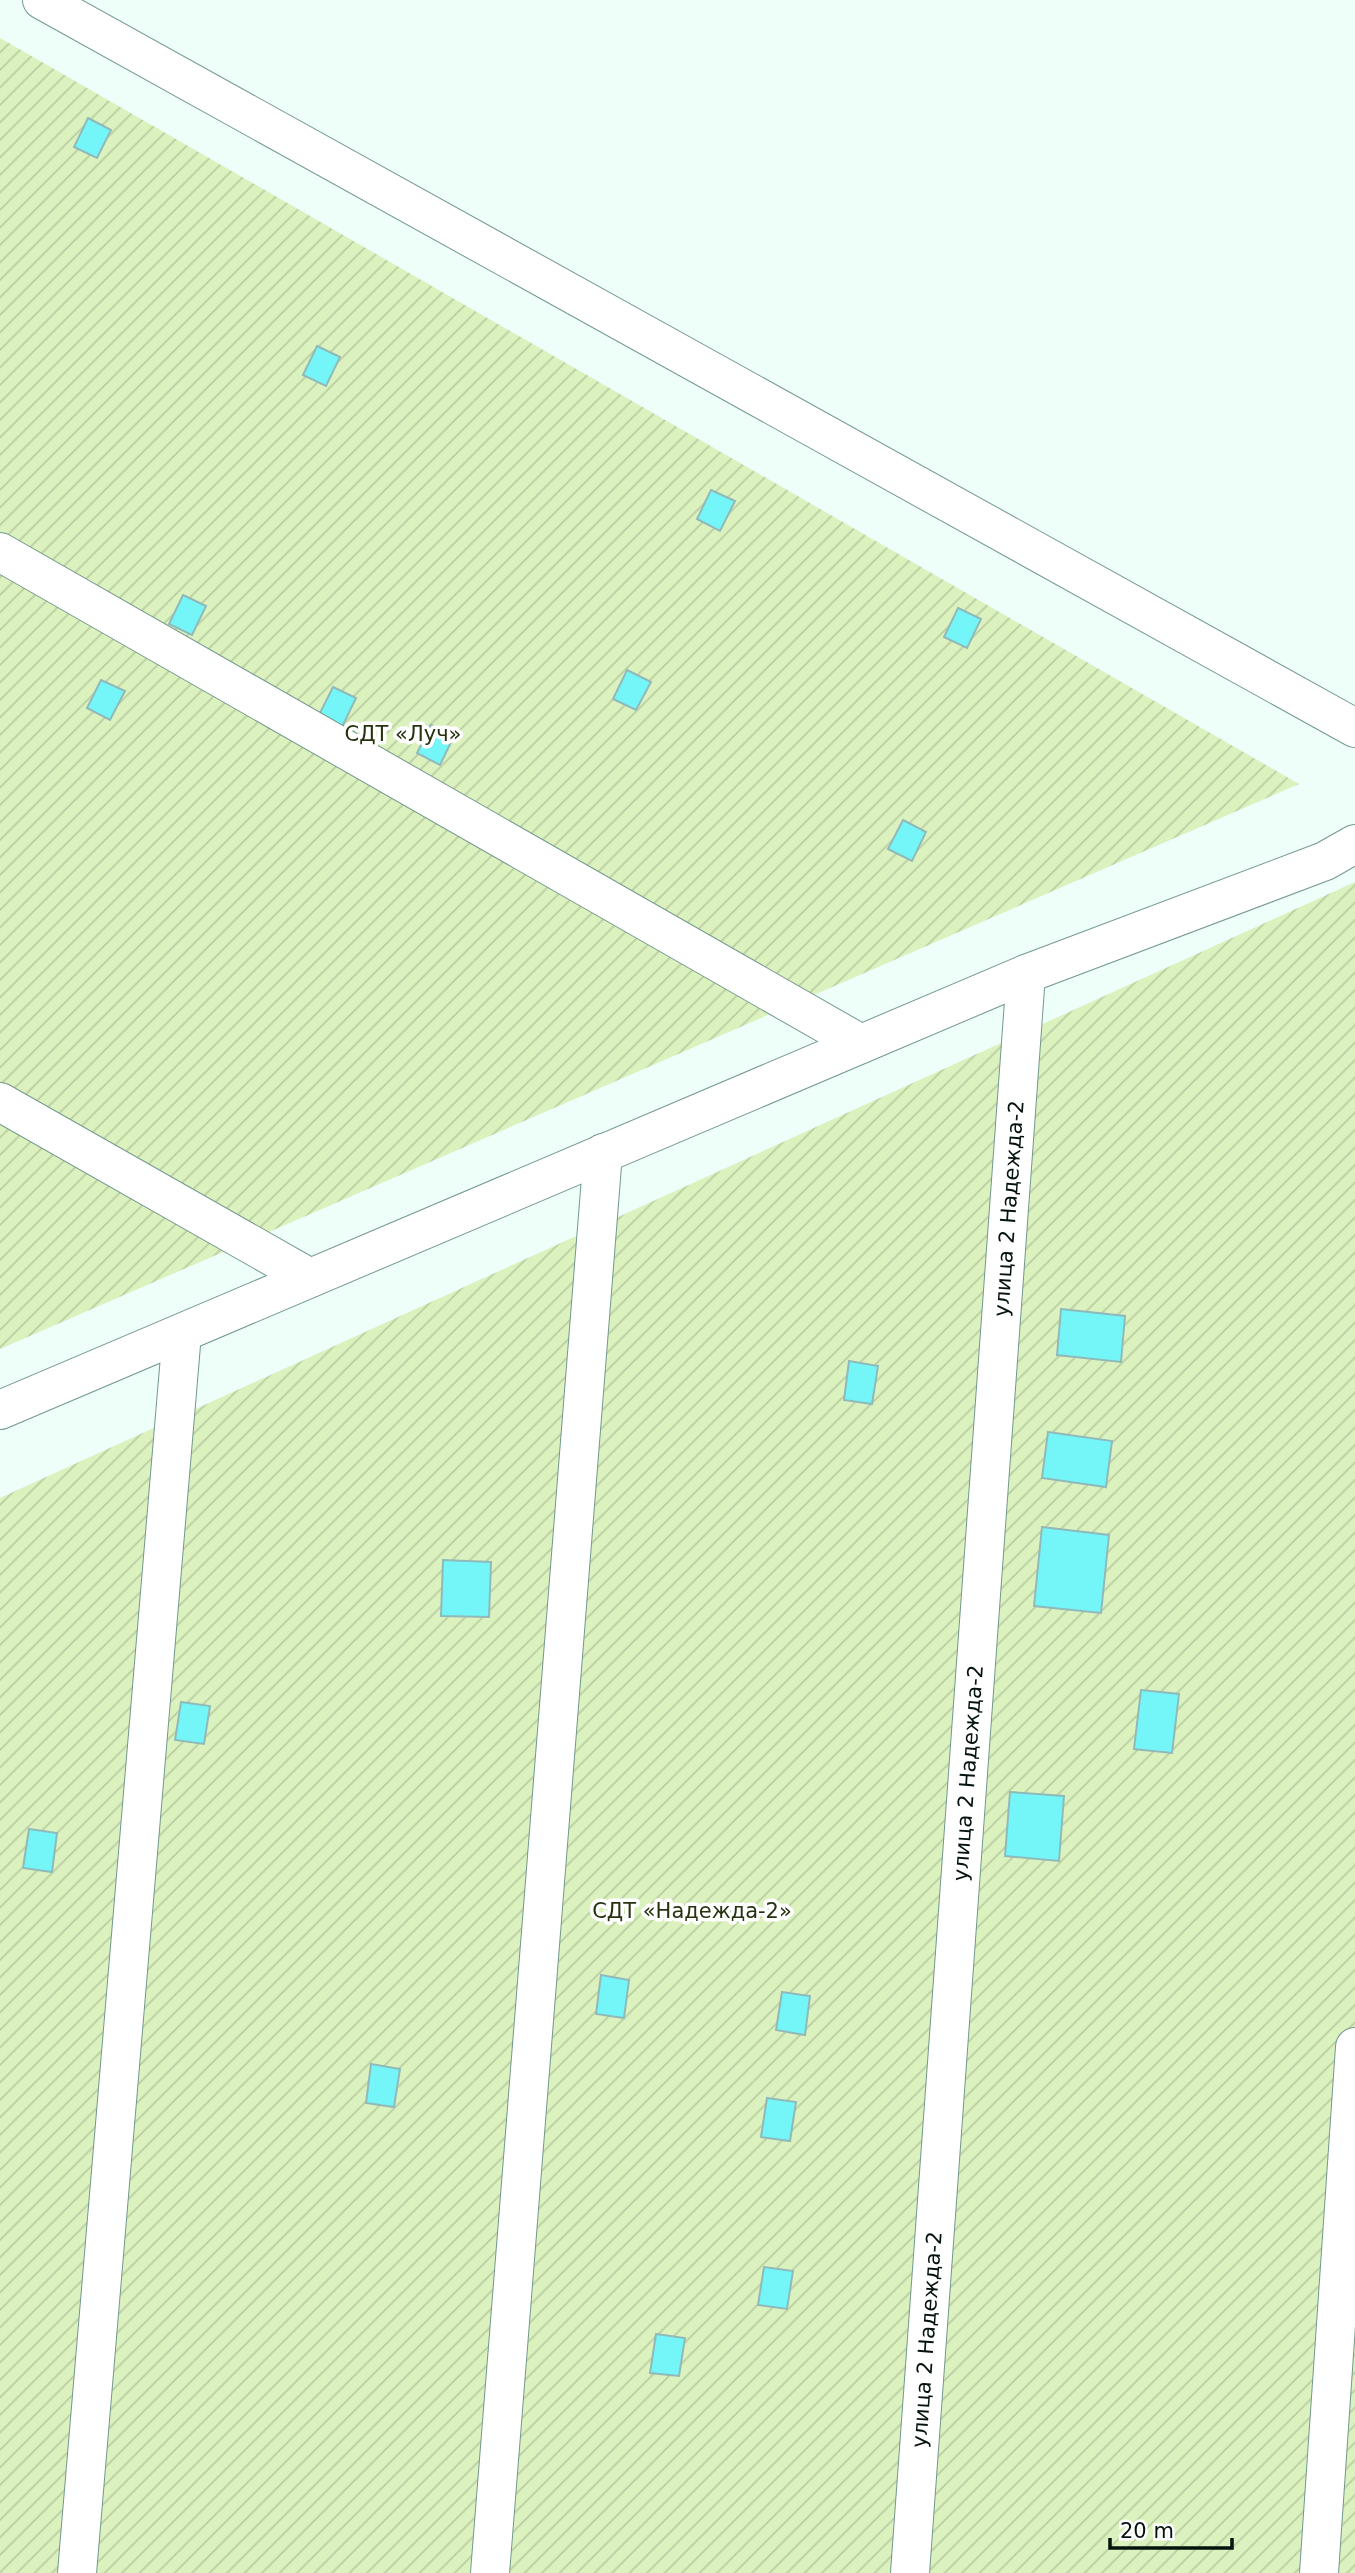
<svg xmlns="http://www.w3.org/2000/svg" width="1355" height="2573" font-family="'DejaVu Sans',sans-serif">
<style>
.garden{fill:url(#garden-furrows)}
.building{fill:#74f6f8;stroke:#90baba;stroke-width:2}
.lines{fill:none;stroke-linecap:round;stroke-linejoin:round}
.minor-casing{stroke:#73998d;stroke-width:40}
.minor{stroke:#fff;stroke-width:38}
.labels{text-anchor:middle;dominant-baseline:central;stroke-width:7;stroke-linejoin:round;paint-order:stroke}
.park-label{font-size:21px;fill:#263310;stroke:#fff}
.street-label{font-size:21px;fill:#05130f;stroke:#fff}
</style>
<defs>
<pattern id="garden-furrows" width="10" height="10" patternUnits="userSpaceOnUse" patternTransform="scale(1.75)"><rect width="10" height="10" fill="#dbf1be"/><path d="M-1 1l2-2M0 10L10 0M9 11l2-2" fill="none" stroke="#bacea2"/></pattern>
</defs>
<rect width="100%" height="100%" fill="#eefef9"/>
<!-- garden -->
<path class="garden" d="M0,38l1299,746 -1299,565z
M1355,882v1691h-1355v-1075z"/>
<!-- building -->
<path class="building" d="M88,118l23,12 -14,28 -23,-11z
M317,346l23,11 -14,29 -23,-11z
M711,490l24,11 -15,30 -23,-12z
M183,595l23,11 -14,29 -23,-11z
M958,608l23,11 -14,29 -23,-11z
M627,670l24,12 -15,28 -23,-11z
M101,680l24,11 -15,29 -23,-12z
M333,687l23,11 -14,29 -23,-12z
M431,725l23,11 -14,29 -23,-12z
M903,820l23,12 -14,29 -24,-12z
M1061,1309l64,7 -4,46 -64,-7z
M849,1361l29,5 -6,38 -28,-4z
M1048,1432l64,9 -6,46 -64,-9z
M1042,1527l67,8 -8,78 -67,-7z
M443,1560l48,2 -2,55 -48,-1z
M1141,1690l38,4 -7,59 -38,-4z
M181,1702l29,4 -6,38 -29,-4z
M1010,1792l54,4 -5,65 -54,-5z
M29,1829l28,4 -5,39 -29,-4z
M601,1975l28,5 -5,38 -28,-4z
M782,1992l28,4 -5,39 -29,-5z
M371,2064l29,5 -6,38 -28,-4z
M767,2098l29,4 -6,39 -29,-4z
M764,2267l29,4 -6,38 -29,-4z
M656,2334l29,4 -6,38 -29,-3z"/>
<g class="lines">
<!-- minor casing -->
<g class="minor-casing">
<g id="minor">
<path d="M42,0l1313,728"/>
<path d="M0,552l861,492"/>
<path d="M0,1102l310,176"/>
<path d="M0,1410l1026,-436 299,-113 30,-17"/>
<path d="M77,2573l105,-1240"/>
<path d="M490,2573l113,-1420"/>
<path id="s1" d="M910,2573l116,-1599"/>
<path d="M1319,2573l36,-526"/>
</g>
</g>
<!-- minor -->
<use href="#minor" class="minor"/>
</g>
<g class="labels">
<!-- park labels -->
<g class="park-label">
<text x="403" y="734">СДТ «Луч»</text>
<text x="692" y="1911">СДТ «Надежда-2»</text>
</g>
<!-- street labels -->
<g class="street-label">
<text stroke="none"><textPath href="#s1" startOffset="1368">улица 2 Надежда-2</textPath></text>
<text stroke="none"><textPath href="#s1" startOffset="802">улица 2 Надежда-2</textPath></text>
<text stroke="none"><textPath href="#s1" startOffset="234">улица 2 Надежда-2</textPath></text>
</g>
</g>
<!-- scale -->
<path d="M1110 2538v10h122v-10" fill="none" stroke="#05130f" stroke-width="3.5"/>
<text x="1120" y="2538" font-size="21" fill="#05130f" stroke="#ffffff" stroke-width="5" paint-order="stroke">20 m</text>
</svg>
